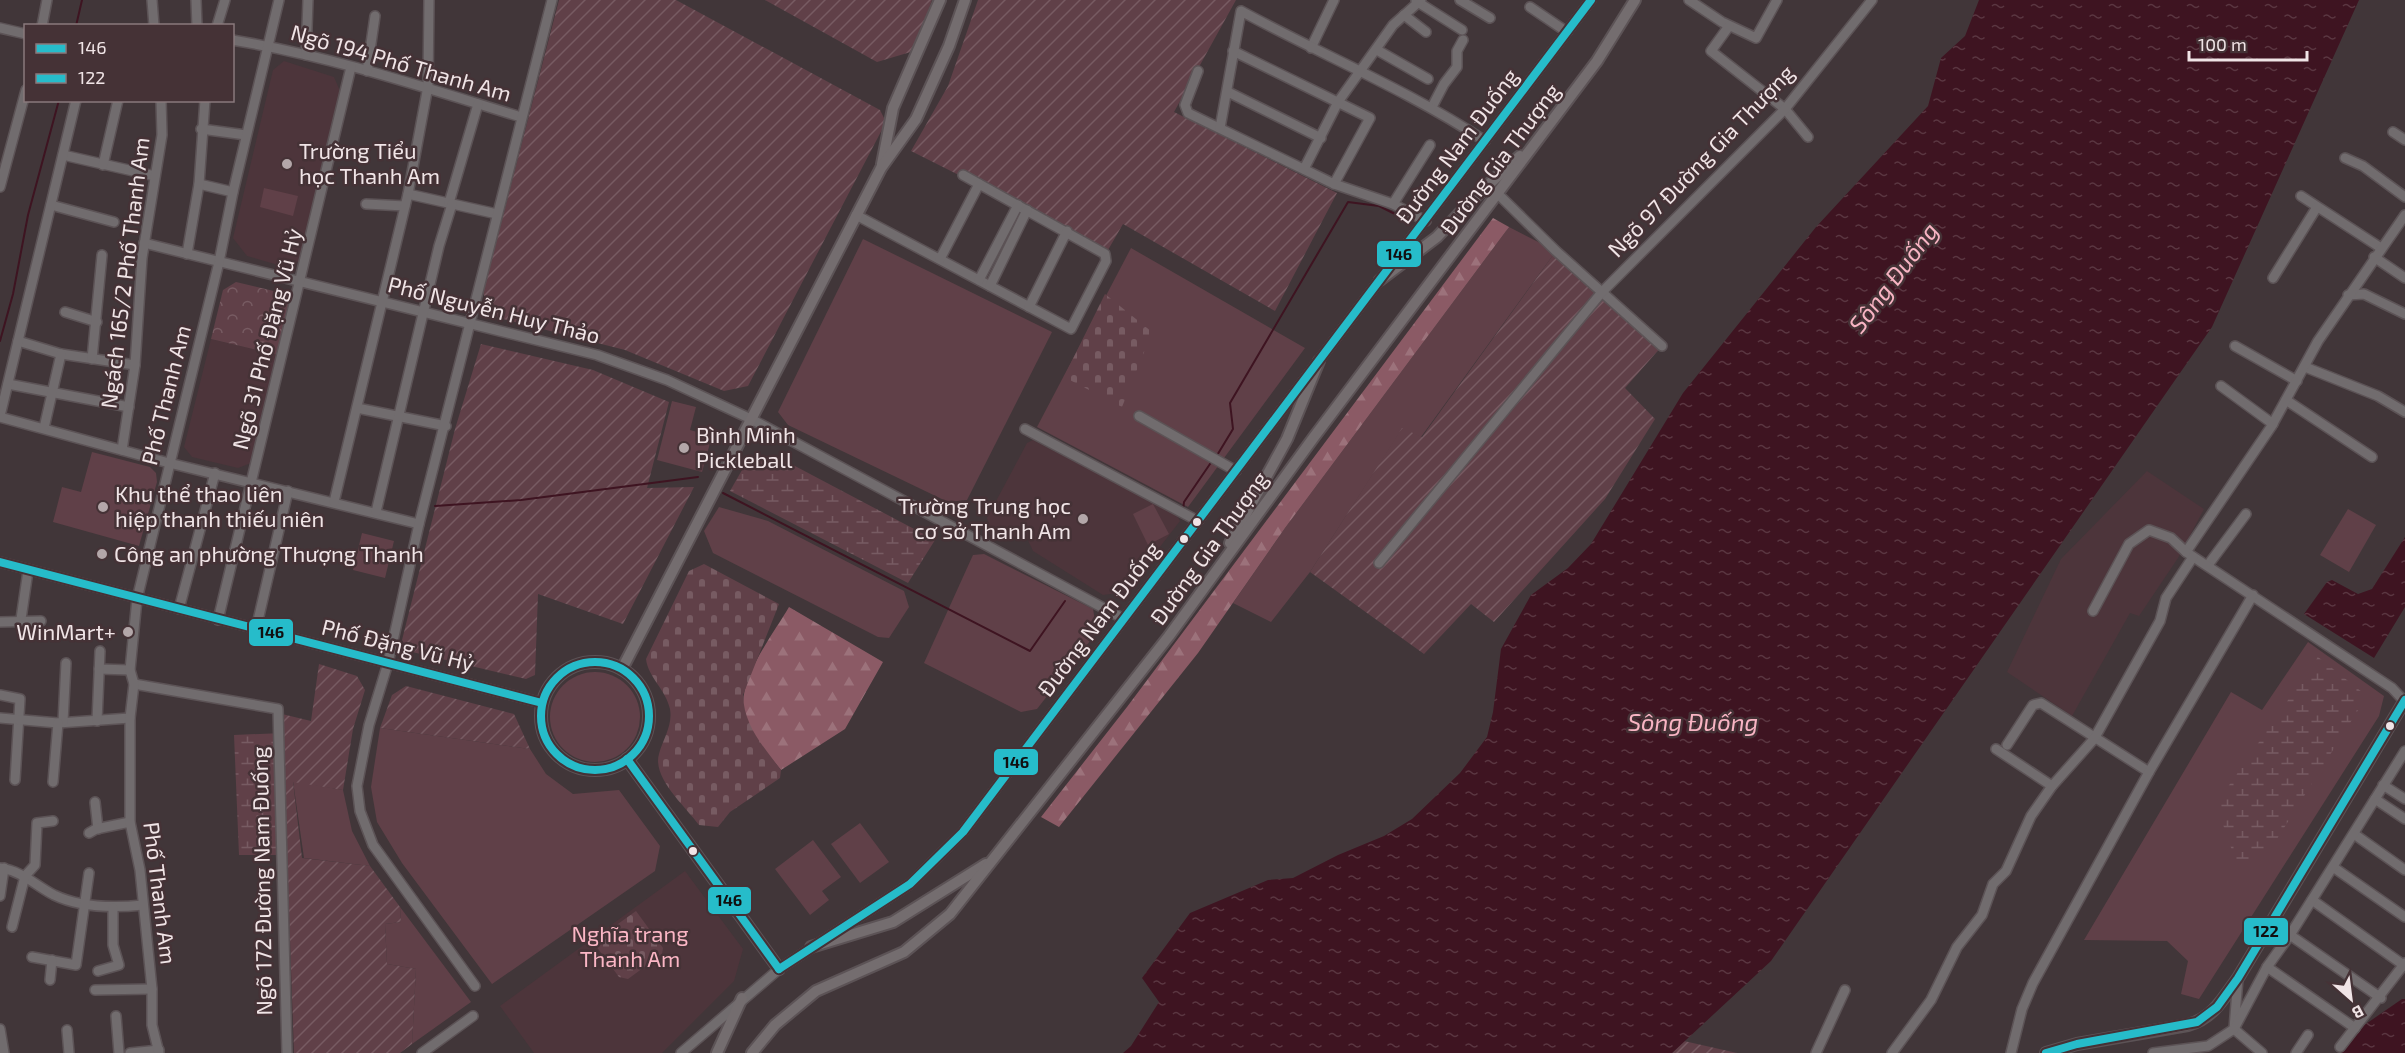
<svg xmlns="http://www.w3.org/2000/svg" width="2405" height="1053" viewBox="0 0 2405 1053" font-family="'Exo 2',sans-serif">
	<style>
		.built { fill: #4d353b }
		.grass { fill: #604048 }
		.forest { fill: url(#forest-firs) }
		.wetland { fill: url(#wetland-marsh) }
		.cemetery { fill: url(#cemetery-stones) }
		.park { fill: url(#park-crowns) }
		.garden { fill: url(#garden-furrows) }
		.water { fill: url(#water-ripples) }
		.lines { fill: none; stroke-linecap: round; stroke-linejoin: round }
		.stream { stroke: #3e1421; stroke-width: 2 }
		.minor-casing { stroke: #5c5356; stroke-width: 12 }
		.major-casing { stroke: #5c5356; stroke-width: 14 }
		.minor { stroke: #716c6e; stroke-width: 9 }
		.major { stroke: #746d6f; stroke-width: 10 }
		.bus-1-casing { stroke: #453236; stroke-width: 12 }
		.bus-2-casing { stroke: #453236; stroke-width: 12 }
		.bus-1 { stroke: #26bcca; stroke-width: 8 }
		.bus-2 { stroke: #26bcca; stroke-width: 8 }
		.poi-dot { fill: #b3a7a9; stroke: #453236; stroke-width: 2 }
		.bus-dot { fill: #f0e4e6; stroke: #453236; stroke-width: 2 }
		.labels { text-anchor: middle; stroke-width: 5; stroke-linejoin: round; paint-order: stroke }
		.street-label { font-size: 22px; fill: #f0e4e6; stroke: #453236 }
		.poi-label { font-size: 22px; fill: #f0e4e6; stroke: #453236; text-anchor: start }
		.park-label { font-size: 22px; fill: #fbb6c5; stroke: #453236 }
		.water-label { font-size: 24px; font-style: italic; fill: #f8b4c3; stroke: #453236 }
		.line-badge { stroke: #453236; stroke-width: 2 }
		.pale-badge-label { font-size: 16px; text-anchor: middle; font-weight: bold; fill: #111 }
	</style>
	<defs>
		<pattern id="forest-firs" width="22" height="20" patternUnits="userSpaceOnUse" patternTransform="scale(1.5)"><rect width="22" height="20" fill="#8b5a65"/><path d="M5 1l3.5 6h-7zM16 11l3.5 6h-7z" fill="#9c727b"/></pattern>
		<pattern id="wetland-marsh" width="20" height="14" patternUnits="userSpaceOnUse" patternTransform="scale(1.5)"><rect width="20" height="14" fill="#604048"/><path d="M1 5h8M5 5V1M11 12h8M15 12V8" fill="none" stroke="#775b62"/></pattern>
		<pattern id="cemetery-stones" width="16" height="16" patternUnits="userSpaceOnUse" patternTransform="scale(1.5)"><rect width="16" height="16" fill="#604048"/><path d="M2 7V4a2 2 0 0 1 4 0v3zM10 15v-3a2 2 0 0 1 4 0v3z" fill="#775b62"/></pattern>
		<pattern id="park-crowns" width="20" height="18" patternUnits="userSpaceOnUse" patternTransform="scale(1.5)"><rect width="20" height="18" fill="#604048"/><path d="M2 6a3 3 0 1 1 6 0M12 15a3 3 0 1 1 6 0" fill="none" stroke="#775b62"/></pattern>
		<pattern id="garden-furrows" width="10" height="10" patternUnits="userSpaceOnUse" patternTransform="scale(1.5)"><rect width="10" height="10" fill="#604048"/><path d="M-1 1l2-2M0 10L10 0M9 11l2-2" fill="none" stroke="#775b62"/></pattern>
		<pattern id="water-ripples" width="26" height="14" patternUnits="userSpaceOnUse" patternTransform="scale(1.5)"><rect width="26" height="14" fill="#3e1421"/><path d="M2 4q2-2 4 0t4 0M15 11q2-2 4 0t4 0" fill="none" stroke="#5a3641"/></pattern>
	</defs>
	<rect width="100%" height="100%" fill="#413639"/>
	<g class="built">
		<polygon points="284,61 334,77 340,91 300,261 285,267 247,256 233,238 273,70"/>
		<polygon points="211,339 278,355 251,463 238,468 192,457 184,447"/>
		<polygon points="1033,440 1176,514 1180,521 1125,592 1103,595 1033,551 1024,532 1006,541 996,539 991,532 987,518 1027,443"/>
		<polygon points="2147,471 2204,509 2178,558 2139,616 2130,613 2072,716 2007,672 2061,559"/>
		<polygon points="685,871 743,949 734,981 662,1053 534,1053 500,1006"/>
	</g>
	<g class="grass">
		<polygon points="264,188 298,196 293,216 260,207"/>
		<polygon points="1509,227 1556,251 1421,437 1402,429 1310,572 1271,622 1233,603 1285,528"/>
		<polygon points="863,239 1052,332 967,500 948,502 788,425 778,412"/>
		<polygon points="1131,248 1305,348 1188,507 1037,427"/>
		<polygon points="672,401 696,407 690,430 712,436 702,472 657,460"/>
		<polygon points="92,452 150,467 156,473 157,482 139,546 53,522 62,487 81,492"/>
		<polygon points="1153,504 1169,534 1148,545 1133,514"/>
		<polygon points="719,507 768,521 904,591 909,607 889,638 878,637 713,553 704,531"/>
		<polygon points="2348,509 2376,525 2349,572 2320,555"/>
		<polygon points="362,533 394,541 385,578 353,570"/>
		<polygon points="984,554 1093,609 1097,632 1037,709 1021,712 924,663 973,555"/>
		<polygon points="2308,642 2384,696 2379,716 2199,999 2181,994 2188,961 2167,941 2084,940 2231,692 2262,710"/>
		<circle cx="595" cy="717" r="45"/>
		<polygon points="380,728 530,749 546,774 573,794 619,790 660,846 655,871 492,984 402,863 377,822 371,787"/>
		<polygon points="293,781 343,790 352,831 370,866 304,858"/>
		<polygon points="860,823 889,862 860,883 831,844"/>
		<polygon points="813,840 841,877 822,891 829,900 810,915 775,869"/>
		<polygon points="400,907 471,1002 412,1044 416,969 387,964 385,924 401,922"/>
	</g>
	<g class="forest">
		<polygon points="1493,218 1509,227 1285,528 1198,653 1059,827 1041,817 1127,707"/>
		<path d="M789 607 883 662 845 729 781 770C767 753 749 734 744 712 737 680 774 633 789 607Z"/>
	</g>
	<g class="wetland">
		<polygon points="750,456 776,456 935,540 908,583 730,491"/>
		<polygon points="2318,657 2367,696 2272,847 2239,871 2216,804"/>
		<polygon points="283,733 287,855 239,855 234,735"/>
	</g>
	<g class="cemetery">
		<polygon points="1105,294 1152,332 1122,407 1064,377"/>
		<path d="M704 564 779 604 743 695C744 726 763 746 781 770L780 778 730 812 718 827 699 825C686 807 652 778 659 754 663 739 673 725 670 709 666 690 648 677 646 659L689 571Z"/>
		<polygon points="636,911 663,948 662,954 628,979 619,977 596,946 597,939"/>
	</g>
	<polygon class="park" points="236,282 282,293 291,306 278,355 211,339 223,290"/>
	<g class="garden">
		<polygon points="559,0 676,0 880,110 886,122 748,386 724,391 625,350 495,317 483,293"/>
		<polygon points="765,0 932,0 914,51 877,62"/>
		<polygon points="978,0 1236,0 1174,112 1337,193 1275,311 1123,224 1108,250 911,151 948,86"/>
		<polygon points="1556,251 1662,346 1625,388 1655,419 1605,499 1494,622 1471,604 1424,654 1310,572 1402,428 1422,437"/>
		<polygon points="481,344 593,370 669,402 647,488 694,487 623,624 538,594 535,675 526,679 408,651 402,640 455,429"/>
		<polygon points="319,664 357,676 365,690 353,729 343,790 293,782 302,858 370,866 400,907 401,922 385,924 387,964 416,969 412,1044 400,1053 294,1053 282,714 311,721"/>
		<polygon points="406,686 514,714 530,749 380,728 392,695"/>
		<polygon points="1684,1041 1737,1053 1672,1053"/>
	</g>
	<g class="water">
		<polygon points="1979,0 2359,0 2212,327 1771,961 1672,1053 1123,1053 1131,1046 1159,1002 1142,978 1190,913 1268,880 1293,878 1338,855 1384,836 1412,819 1460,773 1487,737 1493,712 1501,649 1531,595 1568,568 1591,544 1683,393 1816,227 1928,106 1941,58 1965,36"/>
		<polygon points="2405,537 2405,607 2374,658 2304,614 2327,582 2332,580 2358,594 2372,589"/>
		<polygon points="2402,999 2405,999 2405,1053 2341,1053 2360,1028"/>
	</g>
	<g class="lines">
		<g class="stream">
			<polyline points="76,26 82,0"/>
			<polyline points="0,341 13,294 28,215 59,100"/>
			<polyline points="1216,457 1233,429 1230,403 1348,202 1379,206 1409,221"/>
			<polyline points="723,493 1030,651 1065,601"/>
			<polyline points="435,506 521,500 698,477"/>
			<polyline points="1183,510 1184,502 1212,461"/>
		</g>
		<defs>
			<g id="minor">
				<polyline points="152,0 154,26"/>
				<polyline points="196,0 197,26"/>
				<polyline points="1460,0 1490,18"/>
				<polyline points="1689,0 1722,22 1756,38 1777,0"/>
				<polyline points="1416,1 1462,30"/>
				<polyline points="1530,7 1567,32"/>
				<polyline points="1404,15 1426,32"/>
				<polyline points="42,26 47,0"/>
				<polyline points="217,26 225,0"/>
				<polyline points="1729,26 1711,51 1785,109 1808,137"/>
				<polyline points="0,28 26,34"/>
				<path d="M232 40C331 56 426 88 521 117"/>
				<polyline points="1311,48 1334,0"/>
				<polyline points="1377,50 1428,79"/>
				<polyline points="1233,51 1370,118 1334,184"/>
				<polyline points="306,55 308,0"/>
				<polyline points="367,71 375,16"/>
				<polyline points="1198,71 1185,105 1188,113 1334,184 1393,204 1426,221"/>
				<polyline points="1228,92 1321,138"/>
				<polyline points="1432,107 1444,84 1457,67 1457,51 1463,40"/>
				<path d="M1220 128 1241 11C1322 55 1408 90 1485 141"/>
				<polyline points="201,129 246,135"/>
				<polyline points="2393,132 2405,140"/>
				<polyline points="63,155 155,176"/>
				<polyline points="2345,158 2363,166 2405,197"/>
				<polyline points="103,165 118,100"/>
				<polyline points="1304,169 1338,102 1393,25 1421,0"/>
				<polyline points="199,184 233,192"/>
				<polyline points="0,187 26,90"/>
				<polyline points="408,194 497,214"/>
				<polyline points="1498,194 1556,251 1662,346"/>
				<polyline points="2301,196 2381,248"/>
				<polyline points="449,203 478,104"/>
				<polyline points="366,204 405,206"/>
				<polyline points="1393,204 1430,145"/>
				<polyline points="51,205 114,222"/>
				<polyline points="856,215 1071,329 1106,261 1105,254 963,175"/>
				<polyline points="144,243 597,355 667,380 751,419 1124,619"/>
				<polyline points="187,254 199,184 205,100"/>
				<polyline points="2374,257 2405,278"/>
				<polyline points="940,259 979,184"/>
				<polyline points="2273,278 2317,207"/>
				<polyline points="979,280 1018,205"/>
				<polyline points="990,286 1027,210"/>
				<polyline points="2348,295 2364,294 2405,314"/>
				<polyline points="1029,307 1067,231"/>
				<polyline points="65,312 97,322"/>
				<polyline points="18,341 61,354 135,365"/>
				<polyline points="2235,346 2297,381"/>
				<polyline points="92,359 102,255"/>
				<polyline points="2305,367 2378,396 2405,412"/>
				<polyline points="8,384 129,407"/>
				<polyline points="2221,386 2273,424"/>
				<polyline points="2286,400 2372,457"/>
				<polyline points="357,408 446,426"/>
				<polyline points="0,416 76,100"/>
				<polyline points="1139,416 1236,471"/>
				<polyline points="0,417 169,463 419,524"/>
				<polyline points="44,428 61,354"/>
				<polyline points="1025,429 1198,521"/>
				<polyline points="122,450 135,365 142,258 162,135 161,100"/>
				<polyline points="334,502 408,194 428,86 429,0"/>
				<polyline points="376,512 439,246 452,204"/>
				<polyline points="2186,552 2271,427 2318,341 2405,215"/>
				<polyline points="0,562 542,703"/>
				<polyline points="1379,563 1602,292 1785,109 1872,0"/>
				<polyline points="2208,565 2246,514"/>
				<polyline points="179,609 215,473"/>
				<polyline points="2093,611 2129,544 2149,530 2171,538 2186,552 2392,688 2405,702"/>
				<polyline points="21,619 28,571"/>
				<polyline points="218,620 351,67"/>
				<polyline points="0,622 41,621"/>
				<polyline points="256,629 288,491"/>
				<polyline points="99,669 130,670"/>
				<polyline points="134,684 278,709 287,1053"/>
				<polyline points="0,695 20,699 15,780"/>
				<polyline points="0,718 58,723 130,718"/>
				<polyline points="97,721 100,651"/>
				<polyline points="63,722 66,663"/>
				<polyline points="2007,745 2033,705 2041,703 2149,772"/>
				<polyline points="1996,749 2052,786"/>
				<polyline points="53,782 58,723"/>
				<polyline points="2383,785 2405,799"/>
				<polyline points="2375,799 2405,819"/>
				<polyline points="95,802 98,829"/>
				<polyline points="89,833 96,829 130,822"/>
				<polyline points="2354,834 2405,870"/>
				<polyline points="2333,867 2405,917"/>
				<path d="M0 868C22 871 35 885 54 895 81 908 114 908 143 905"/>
				<polyline points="0,896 4,868"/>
				<polyline points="2312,900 2405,966"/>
				<polyline points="12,927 25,876 35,865 37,823 53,821"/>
				<polyline points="2290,935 2381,998"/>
				<polyline points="32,957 76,965 89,873"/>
				<polyline points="2267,967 2355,1028"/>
				<polyline points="98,971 119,965 113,945 113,908"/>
				<polyline points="2238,978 2234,1029 2262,1053"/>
				<polyline points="50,980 52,960"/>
				<polyline points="475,986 373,845 360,811 357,786 369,725 388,663 419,524 552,0"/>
				<polyline points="95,990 152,989"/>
				<polyline points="116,1016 119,1053"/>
				<polyline points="0,1029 4,1053"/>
				<polyline points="67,1030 69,1053"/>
				<polyline points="2340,1047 2405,963"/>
				<polyline points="130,1053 159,1050"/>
				<polyline points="159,1053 152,1025 152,989 140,870 130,822 130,718 134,684 130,670 137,599 219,262 233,192 279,0"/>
				<polyline points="422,1053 473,1016"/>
				<polyline points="681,1053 779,969 910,884 963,832 1591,0"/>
				<polyline points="1816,1053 1845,990"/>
				<polyline points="1892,1053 1931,1000 1957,947 1982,915 1993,884 2006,871 2031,816 2052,786 2094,739 2160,621 2166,598 2193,557"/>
				<polyline points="2011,1053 2022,1009 2033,983 2149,772 2253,595"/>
				<polyline points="2153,1053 2208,1046 2234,1029 2267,967 2290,935 2405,751"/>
				<polyline points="2296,1053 2308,1035"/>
			</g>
			<g id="major">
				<polyline points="882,164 893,108 940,0"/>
				<polyline points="1380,280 1437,237 1476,196 1520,156"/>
				<polyline points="1230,543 1287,439 1319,361"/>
				<circle cx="595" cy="716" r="54"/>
				<polyline points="622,669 881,168 916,119 949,46 965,0"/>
				<polyline points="627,759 779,969"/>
				<polyline points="811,947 893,922 986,864"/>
				<polyline points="717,1053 742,998"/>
				<polyline points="752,1053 775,1025 816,991 904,952 950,914 1169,636 1314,437 1597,61 1635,0"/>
				<path d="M2046 1053 2077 1044 2188 1025C2213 1018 2223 999 2238 978L2405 700"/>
			</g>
		</defs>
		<use href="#minor" class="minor-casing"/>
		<use href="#major" class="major-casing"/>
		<use href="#minor" class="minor"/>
		<use href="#major" class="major"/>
		<defs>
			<g id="bus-1">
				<polyline points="0,562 542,703"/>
				<circle cx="595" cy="716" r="54"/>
				<polyline points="627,759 779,969"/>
				<polyline points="779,969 910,884 963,832 1591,0"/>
			</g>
			<polyline id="bus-2" points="2046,1053 2077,1044 2197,1022 2217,1007 2238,978 2405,700"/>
		</defs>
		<use href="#bus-1" class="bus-1-casing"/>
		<use href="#bus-2" class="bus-2-casing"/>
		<use href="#bus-1" class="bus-1"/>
		<use href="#bus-2" class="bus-2"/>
	</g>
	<g class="poi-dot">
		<circle cx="287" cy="164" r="6"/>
		<circle cx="684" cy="448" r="6"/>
		<circle cx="103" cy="507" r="6"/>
		<circle cx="1083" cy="519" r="6"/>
		<circle cx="102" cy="554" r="6"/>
		<circle cx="128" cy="632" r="6"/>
	</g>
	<g class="bus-dot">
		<circle cx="1197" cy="522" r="5"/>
		<circle cx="1184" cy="539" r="5"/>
		<circle cx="2390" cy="726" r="5"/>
		<circle cx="693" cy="851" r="5"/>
	</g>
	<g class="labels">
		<g class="street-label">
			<text transform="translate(401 63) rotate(16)" y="8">Ngõ 194 Phố Thanh Am</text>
			<text transform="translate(1457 146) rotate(-53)" y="8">Đường Nam Đuống</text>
			<text transform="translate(1500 159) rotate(-53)" y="8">Đường Gia Thượng</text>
			<text transform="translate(1701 161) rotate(-46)" y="8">Ngõ 97 Đường Gia Thượng</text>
			<text transform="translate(125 273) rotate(-83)" y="8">Ngách 165/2 Phố Thanh Am</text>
			<text transform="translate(494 310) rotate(14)" y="8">Phố Nguyễn Huy Thảo</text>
			<text transform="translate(267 339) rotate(-76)" y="8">Ngõ 31 Phố Đặng Vũ Hỷ</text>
			<text transform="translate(166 395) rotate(-76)" y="8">Phố Thanh Am</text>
			<text transform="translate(1209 548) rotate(-54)" y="8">Đường Gia Thượng</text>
			<text transform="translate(1099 619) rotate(-53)" y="8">Đường Nam Đuống</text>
			<text transform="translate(398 645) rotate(14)" y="8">Phố Đặng Vũ Hỷ</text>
			<text transform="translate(262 881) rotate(-91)" y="8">Ngõ 172 Đường Nam Đuống</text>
			<text transform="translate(160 893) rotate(83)" y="8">Phố Thanh Am</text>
		</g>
		<g class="poi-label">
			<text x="299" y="159">Trường Tiểu<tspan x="299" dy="25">học Thanh Am</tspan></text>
			<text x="696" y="443">Bình Minh<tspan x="696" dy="25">Pickleball</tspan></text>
			<text x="115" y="502">Khu thể thao liên<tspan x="115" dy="25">hiệp thanh thiếu niên</tspan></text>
			<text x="1071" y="514" text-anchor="end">Trường Trung học<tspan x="1071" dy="25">cơ sở Thanh Am</tspan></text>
			<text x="114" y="562">Công an phường Thượng Thanh</text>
			<text x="116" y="640" text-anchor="end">WinMart+</text>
		</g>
		<g class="park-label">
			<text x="630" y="942">Nghĩa trang<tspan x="630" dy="25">Thanh Am</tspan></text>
		</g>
		<g class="water-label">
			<text transform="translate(1894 278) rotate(-53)" y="8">Sông Đuống</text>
			<text x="1693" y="731">Sông Đuống</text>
		</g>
	</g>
	<g class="line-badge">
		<rect x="1376" y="240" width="46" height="28" rx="6" fill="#26bcca"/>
		<rect x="248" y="618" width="46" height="29" rx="6" fill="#26bcca"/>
		<rect x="993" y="748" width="46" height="28" rx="6" fill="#26bcca"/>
		<rect x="707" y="886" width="45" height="29" rx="6" fill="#26bcca"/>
		<rect x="2243" y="917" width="46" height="29" rx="6" fill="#26bcca"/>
	</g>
	<g class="pale-badge-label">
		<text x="1399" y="260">146</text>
		<text x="271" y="638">146</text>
		<text x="1016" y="768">146</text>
		<text x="729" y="906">146</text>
		<text x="2266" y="937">122</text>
	</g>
	<rect x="24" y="24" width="210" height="78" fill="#453236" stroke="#89797c" stroke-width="1.5"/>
	<rect x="36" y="44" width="30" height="9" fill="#26bcca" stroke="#89797c" stroke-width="1.5"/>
	<text x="78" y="54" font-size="18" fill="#f0e4e6">146</text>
	<rect x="36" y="74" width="30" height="9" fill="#26bcca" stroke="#89797c" stroke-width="1.5"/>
	<text x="78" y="84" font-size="18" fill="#f0e4e6">122</text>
	<g transform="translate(2351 999) rotate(152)" stroke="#453236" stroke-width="4.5" paint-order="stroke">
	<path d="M0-4.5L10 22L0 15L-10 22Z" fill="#f0e4e6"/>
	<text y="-9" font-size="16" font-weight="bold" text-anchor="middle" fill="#f0e4e6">B</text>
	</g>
	<path d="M2189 51v9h118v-9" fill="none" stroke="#f0e4e6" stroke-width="3"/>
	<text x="2198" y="51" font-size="18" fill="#f0e4e6" stroke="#453236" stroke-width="4.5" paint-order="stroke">100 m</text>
</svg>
